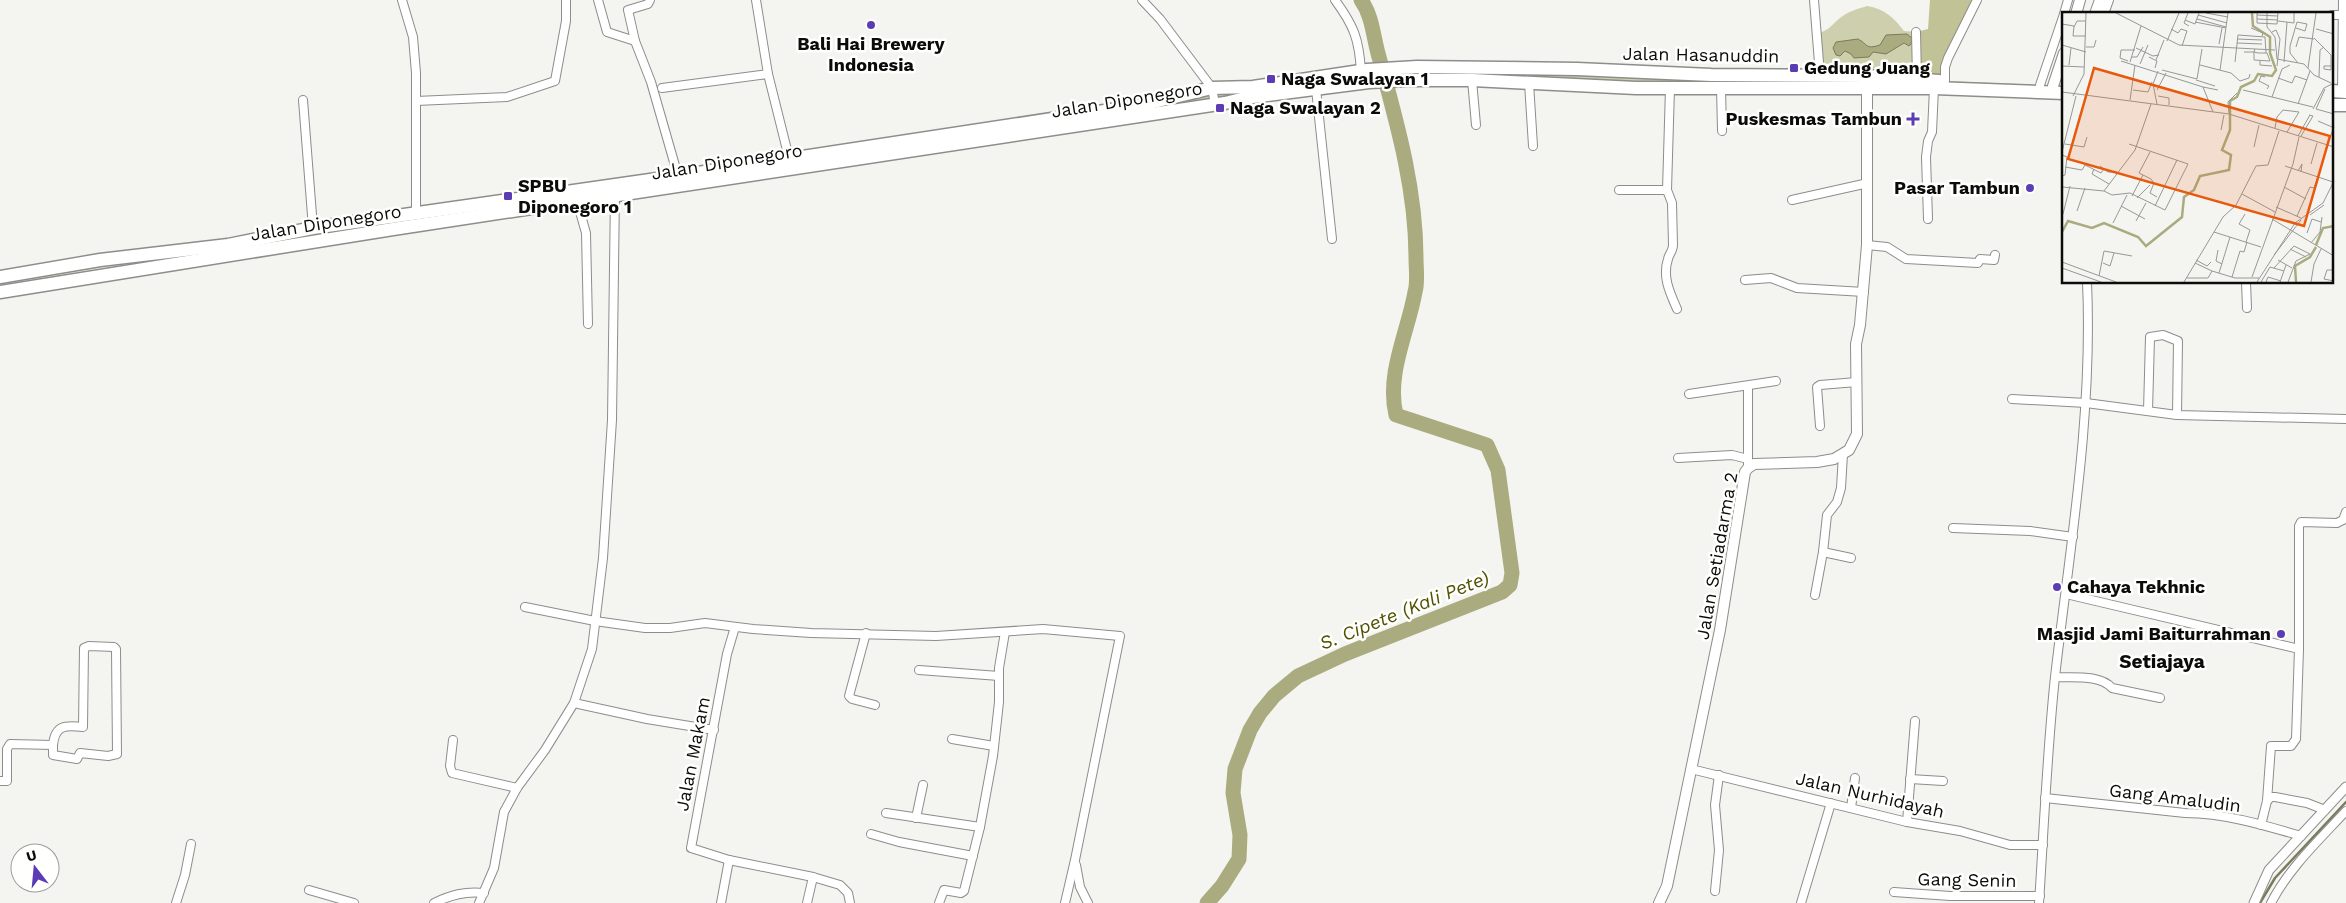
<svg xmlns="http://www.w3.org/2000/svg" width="2346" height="903" viewBox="0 0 2346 903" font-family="'Work Sans',sans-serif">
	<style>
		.green { fill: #cecfad }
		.forest { fill: #c1c296 }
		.water { fill: #aaab7f; stroke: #7a7b5c }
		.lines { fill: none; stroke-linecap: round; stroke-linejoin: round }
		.stream { stroke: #7a7b5c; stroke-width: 2.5 }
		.river { stroke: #aaab7f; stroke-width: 15 }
		.minor-casing { stroke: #8d8d8a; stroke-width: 10 }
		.tertiary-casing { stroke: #8d8d8a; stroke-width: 11 }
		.secondary-casing { stroke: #8d8d8a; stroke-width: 12 }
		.trunk-casing { stroke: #8d8d8a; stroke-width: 15 }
		.minor { stroke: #fff; stroke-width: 8 }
		.tertiary { stroke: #fff; stroke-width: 9 }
		.secondary { stroke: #fff; stroke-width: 10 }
		.trunk { stroke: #fff; stroke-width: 12 }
		.poi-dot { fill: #5b3cb5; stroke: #fffffe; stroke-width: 2 }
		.labels { text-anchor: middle; stroke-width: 5; stroke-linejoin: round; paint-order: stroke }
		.poi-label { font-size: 18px; font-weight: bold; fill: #0b0c0a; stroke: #fffffe; text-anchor: start }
		.street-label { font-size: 18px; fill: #0b0c0a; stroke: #fffffe }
		.water-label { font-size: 19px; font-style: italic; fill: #515001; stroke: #fffffe }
		.neighbourhood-label { font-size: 19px; font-weight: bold; fill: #0b0c0a; stroke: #fffffe }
		.inset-river { fill: none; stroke: #aaab7f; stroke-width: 2.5 }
		.inset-road { fill: none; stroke: #979895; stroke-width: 1 }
		.view { fill: #e8590c; fill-opacity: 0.15; stroke: #e8590c; stroke-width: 2.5 }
		.inset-edge { fill: none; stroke: #0b0c0a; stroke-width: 2.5 }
	</style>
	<rect width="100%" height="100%" fill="#f4f5f1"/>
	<path class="green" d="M1867 6C1885 9 1893 17 1904 31L1916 32 1945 81 2063 86V93L1416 81 789 158 1361 71 1820 75 1816 34C1830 30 1829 27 1840 18 1847 12 1857 9 1867 6Z"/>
	<polygon class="forest" points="1930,0 1977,0 1948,58 1945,81 1917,78 1916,32 1928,29"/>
	<path class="water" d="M1907 34 1912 38 1911 44 1909 46 1904 43 1886 54 1873 52 1869 57 1854 58 1851 54 1845 51 1840 56 1836 55 1833 48 1836 42 1858 39C1868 44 1865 50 1880 45L1886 35Z"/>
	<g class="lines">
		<polyline class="stream" points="2260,903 2275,878 2346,802"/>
		<path class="river" d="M1207 903 1222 886 1239 859 1240 835 1233 793 1235 769 1250 730 1260 713 1274 696 1298 676 1345 654 1502 592 1510 585 1512 573 1498 470 1487 445 1396 415C1386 374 1408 332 1415 292 1418 282 1416 269 1416 258 1416 189 1397 123 1379 57 1373 37 1373 17 1361 0"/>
		<defs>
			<g id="minor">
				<polyline points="402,0 413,37 416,73 416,213"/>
				<polyline points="598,0 607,32 635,41 651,82 678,176"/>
				<polyline points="756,0 768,74"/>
				<polyline points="1142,0 1160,19 1212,88 1215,104"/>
				<path d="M1335 0C1354 26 1359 39 1361 71"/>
				<polyline points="1814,0 1820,75"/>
				<polyline points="2064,14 2068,0"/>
				<polyline points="2104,14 2109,0"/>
				<polyline points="2332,15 2342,15"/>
				<polyline points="1916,32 1917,78"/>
				<polyline points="635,41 628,10 648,4 650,0"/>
				<polyline points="1472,80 1476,125"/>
				<polyline points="1945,81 1945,67 1948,58 1977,0"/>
				<polyline points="1529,83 1533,146"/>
				<polyline points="2040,85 2064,14"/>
				<polyline points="662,88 768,74 789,158"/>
				<path d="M1670 88 1667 190 1672 203 1673 245C1673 251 1669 254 1668 259 1662 277 1670 293 1677 309"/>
				<polyline points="1721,88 1722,131"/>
				<polyline points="1316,89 1332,239"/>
				<polyline points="2342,92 2343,0"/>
				<polyline points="303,100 313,228"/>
				<polyline points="416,101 507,97 555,81 566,21 566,0"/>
				<polyline points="1619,190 1667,190"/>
				<polyline points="576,198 586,233 588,324"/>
				<polyline points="1792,200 1868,183"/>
				<polyline points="1928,219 1926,157 1928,141 1932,132 1934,88"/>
				<polyline points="1867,245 1887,247 1906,259 1978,263 1980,259 1994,260 1995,255"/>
				<polyline points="1745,280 1771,278 1797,288 1864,292"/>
				<polyline points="2246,282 2247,308"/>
				<polyline points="1689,394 1776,381"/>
				<polyline points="2012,399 2086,403 2177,415 2346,419"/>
				<polyline points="2148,411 2150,337 2163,335 2178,341 2177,415"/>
				<polyline points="1820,426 1817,387 1820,385 1857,382"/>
				<polyline points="1678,458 1732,455 1748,459"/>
				<polyline points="1748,468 1748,386"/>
				<polyline points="1953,528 2030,531 2073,537"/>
				<polyline points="1823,552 1851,558"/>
				<polyline points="2066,594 2299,649"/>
				<polyline points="1815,595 1823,552 1827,515 1837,502 1841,488 1843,454"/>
				<polyline points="525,607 595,621 645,628 670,628 705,623 753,629 811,633 936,636 1043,629 1120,636 1075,860 1065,903"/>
				<polyline points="735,627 727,654 691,848 729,860 813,877 840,885 848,893 850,903"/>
				<polyline points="866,633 849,696 852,699 875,705"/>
				<polyline points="919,670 999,676"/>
				<path d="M2056 677C2072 678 2100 674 2112 688L2160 698"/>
				<polyline points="574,703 647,719 714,730"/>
				<polyline points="952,739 994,746"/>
				<polyline points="453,740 450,766 452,773 517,788"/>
				<polyline points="1691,769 1907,822 1960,831 2010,845 2043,845"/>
				<polyline points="1910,779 1943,781"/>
				<path d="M0 781H7V749L10 744 53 745V755L77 759 80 753 108 756 117 754 116 649 114 647 89 646 84 648 83 727C65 725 55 725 53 745"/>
				<path d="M2045 798 2185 813C2224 813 2264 825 2301 836"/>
				<polyline points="2267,801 2271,797 2275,797 2307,803 2325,810"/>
				<polyline points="1851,808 1855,778"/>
				<polyline points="886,813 980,827"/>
				<polyline points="916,818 923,785"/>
				<polyline points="1907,822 1915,721"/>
				<polyline points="2261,825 2267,801 2271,746 2291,746 2296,739 2299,649 2299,526 2301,522 2337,523 2343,520 2346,512"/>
				<polyline points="871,834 899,842 973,856"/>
				<polyline points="1076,865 1080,887 1088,903"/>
				<polyline points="309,890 354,903"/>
				<polyline points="1715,891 1719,850 1715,805 1719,775"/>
				<polyline points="1894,892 1950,896 2040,896"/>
				<polyline points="176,903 185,875 191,844"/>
				<path d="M434 903C451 895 465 891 484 893"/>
				<polyline points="479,903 494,868 504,812 517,788 545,750 574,703 592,649 603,558 612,420 615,192"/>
				<polyline points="721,903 729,860"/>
				<polyline points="807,903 813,877"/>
				<polyline points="939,903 944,890 961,893 964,891 980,827 993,756 999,702 999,668 1005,632"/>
				<polyline points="1801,903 1831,803"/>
				<path d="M2039 903C2044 827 2047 752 2055 677 2070 546 2093 415 2087 282"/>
				<path d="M2271 903C2289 868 2319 840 2346 811"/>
			</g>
			<polyline id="tertiary" points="2254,903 2269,870 2346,787"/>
			<g id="secondary">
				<polyline points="2076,14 2080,0"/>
				<polyline points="2095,14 2100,0"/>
				<polyline points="2053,86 2064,53"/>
				<polyline points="1659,903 1667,886 1720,630 1745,472 1748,468 1754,464 1817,462 1834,459 1849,450 1857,434 1856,344 1860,325 1867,245 1867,87"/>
			</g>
			<g id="trunk">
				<polyline points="2332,91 2346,92"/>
				<polyline points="2332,105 2346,105"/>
				<polyline points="0,277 100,260 228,245 313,228 678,176 1137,106 1212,88 1253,87 1367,70 1417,67 1577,69 1711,75 1867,76 1939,81"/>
				<polyline points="0,292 393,229 1225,103 1245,98 1369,82 1408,80 1472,80 1636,88 1934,88 2064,93"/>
			</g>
		</defs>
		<use href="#minor" class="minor-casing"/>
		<use href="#tertiary" class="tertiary-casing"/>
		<use href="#secondary" class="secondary-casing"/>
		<use href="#trunk" class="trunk-casing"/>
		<use href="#minor" class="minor"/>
		<use href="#tertiary" class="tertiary"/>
		<use href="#secondary" class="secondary"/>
		<use href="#trunk" class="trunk"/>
	</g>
	<g class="poi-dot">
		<circle cx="871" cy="25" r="5"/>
		<rect x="1789" y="63" width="10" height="10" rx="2.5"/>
		<rect x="1266" y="74" width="10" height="10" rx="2.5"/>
		<rect x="1215" y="103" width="10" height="10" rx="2.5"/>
		<path d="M1910.5 111.5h5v5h5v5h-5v5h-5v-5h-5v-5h5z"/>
		<circle cx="2030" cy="188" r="5"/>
		<rect x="503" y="191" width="10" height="10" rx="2.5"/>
		<circle cx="2057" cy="587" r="5"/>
		<circle cx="2281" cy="634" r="5"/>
	</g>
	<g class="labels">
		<g class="poi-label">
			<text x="871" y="50" text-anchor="middle">Bali Hai Brewery<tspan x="871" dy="21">Indonesia</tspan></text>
			<text x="1804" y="74">Gedung Juang</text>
			<text x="1281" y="85">Naga Swalayan 1</text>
			<text x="1230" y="114">Naga Swalayan 2</text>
			<text x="1902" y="125" text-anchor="end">Puskesmas Tambun</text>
			<text x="518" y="192">SPBU<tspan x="518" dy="21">Diponegoro 1</tspan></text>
			<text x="2020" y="194" text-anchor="end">Pasar Tambun</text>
			<text x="2067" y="593">Cahaya Tekhnic</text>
			<text x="2271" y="640" text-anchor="end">Masjid Jami Baiturrahman</text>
		</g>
		<g class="street-label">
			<text transform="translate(1701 55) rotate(1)" y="6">Jalan Hasanuddin</text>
			<text transform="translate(1127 100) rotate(-9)" y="6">Jalan Diponegoro</text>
			<text transform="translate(727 162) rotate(-9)" y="6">Jalan Diponegoro</text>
			<text transform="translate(326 223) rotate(-9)" y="6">Jalan Diponegoro</text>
			<text transform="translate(1717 556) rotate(-80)" y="6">Jalan Setiadarma 2</text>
			<text transform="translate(693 754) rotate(-79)" y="6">Jalan Makam</text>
			<text transform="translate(1870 795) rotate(13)" y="6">Jalan Nurhidayah</text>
			<text transform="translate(2175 798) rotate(7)" y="6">Gang Amaludin</text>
			<text transform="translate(1967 880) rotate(1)" y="6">Gang Senin</text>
		</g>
		<g class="water-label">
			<text transform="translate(1404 610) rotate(-22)" y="7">S. Cipete (Kali Pete)</text>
		</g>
		<g class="neighbourhood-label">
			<text x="2162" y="668">Setiajaya</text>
		</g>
	</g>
	<g transform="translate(2062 12)">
		<rect width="271" height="271" fill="#f4f5f1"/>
		<path class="inset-river" d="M0 220 6 209 30 216 42 211 76 225 84 234 120 205 122 185 132 178 138 164 167 158 169 143 160 138 168 118V89L175 85 179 75 192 69 196 62 210 64 214 58 208 41V25L191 14 190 1M254 233 261 216 272 214M234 270 233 254 248 245 254 235"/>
		<path class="inset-road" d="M54 1 117 33 213 38M126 1 122 11 127 14M144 1 166 5M195 1V11L215 12 216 1M205 1V15L213 25 215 47 242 52 252 63 269 71M136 3 165 11M195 3 216 4M135 7 164 15M195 7 216 8M123 8 133 12 137 1M216 9 232 11V1M133 10 164 16M0 12 12 14 11 24H24M12 15 15 9H24M189 16 201 21 200 24M234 16 243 19 245 12 235 10 228 34V41L236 51M109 17 116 21 119 17 125 19 120 34M254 17 272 22M210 20 214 18 218 27 215 54M252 26 269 43V58L262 57V54H269M175 27 200 28M105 29 117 1M175 31 200 32M157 32 160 16M0 33 24 40M24 35H32L34 28M234 35 237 25 252 27M74 36 91 44 97 43M182 40H192L196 41H205L208 49 192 48V40L193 37M70 45H75L81 35M87 45 95 49 93 56M94 48 102 28M59 49 141 75 151 100M66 49 58 46 59 38H73M198 49V53L210 54M68 50 79 14M173 50 176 23 203 25 204 41M222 50 225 10M78 52 86 33M7 53 9 36M138 53 169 61 178 69 187 66 188 62M228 53 220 57 210 85 251 95M0 54 22 55M246 56 254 1M100 58 135 67M158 58 166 1M203 65 199 64 197 69 207 74 205 77M257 65 258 38 262 35M216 66 230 71 233 64 245 68M135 67 140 37M134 68 153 74M141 75 156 78M263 77 254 97 272 102M71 78 86 80 90 70M95 78 104 61M181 78 210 85M0 80 167 102 272 135M11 84 22 62 24 1M96 84 107 86V93M68 88 73 53M95 92 91 72 96 59M236 92 248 59M251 97 262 76 272 71M167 101 166 90 175 81M256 109 270 115M213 116 215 105 221 98 237 100 225 120M159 118 162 103M236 124 248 103M239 124 251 104 247 103M3 132 22 135 25 125M265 133 272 115M192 135 197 113M0 140 14 84M88 140 77 161 89 167M0 143 5 145 3 163 0 164M249 152 255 131M38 154 46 160H55M223 154 271 170M3 155 20 158 23 153 39 161 42 157M32 157 30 162 47 172M236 159 240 152 239 160M89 167 92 171 88 181 95 185M0 175 42 179 73 138 89 92M222 175 244 187M42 179 50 183 68 181 103 198 126 152 67 132M180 182 213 200M70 184 81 163M75 186 88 173M59 194 83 207M93 194 115 148M214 195 239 206M15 199 23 176M1 202 8 174M183 202 177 212 188 218 184 230M248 203 262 193M235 204 248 175 252 176 256 166M210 207 272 244M74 209 84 191M51 211 65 183M152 220 199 235M245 221 250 207 259 210M249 231 258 220 260 205M228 237 244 245M156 238 154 249 160 252M212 243 239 208M134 248 145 254 149 250M216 248 230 256M0 250 54 270M41 251 48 254 52 241M133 251 150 259M0 256 39 270M212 256 232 234 248 242 234 249 226 270M272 258H265L262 267 272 269M157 261 168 225M37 264 42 239 70 244M170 265 178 239 182 240 185 230M190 265 231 152 237 125M125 266H146L150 259 173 266H197M122 270 161 205 174 193 194 154 206 153 217 119M195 270 233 211 261 191 272 169M199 270 208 255 222 259M204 270 206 265 219 269M218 270 224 253M249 270 252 252 259 237"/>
		<path class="view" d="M32 56 268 124 242 214 6 147Z"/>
		<rect width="271" height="271" class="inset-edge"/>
	</g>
	<g transform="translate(35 868) rotate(344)"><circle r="24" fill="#fffffe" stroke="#9d9e9c"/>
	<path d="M0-4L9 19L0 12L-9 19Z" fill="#5b3cb5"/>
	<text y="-8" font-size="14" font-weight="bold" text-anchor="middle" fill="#0b0c0a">U</text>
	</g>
</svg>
